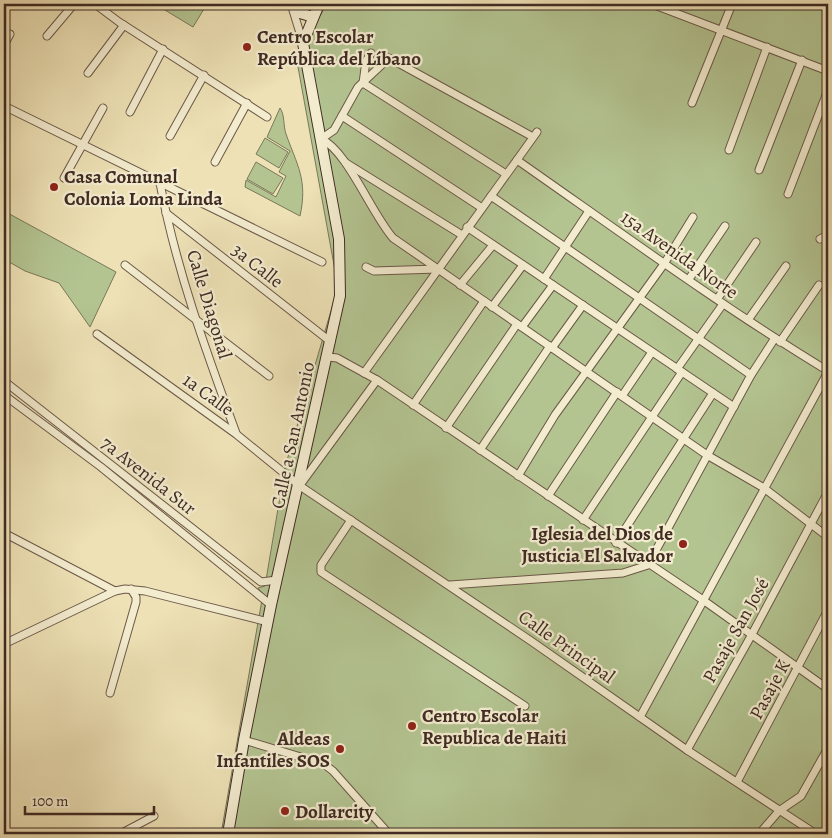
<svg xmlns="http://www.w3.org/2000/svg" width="832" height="838" viewBox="0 0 832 838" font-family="Alegreya,serif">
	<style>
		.green { fill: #b3c491; stroke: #7a785a }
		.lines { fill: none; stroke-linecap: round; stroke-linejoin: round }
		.street-casing { stroke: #6b5848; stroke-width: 9 }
		.secondary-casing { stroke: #402b24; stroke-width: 12 }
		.street { stroke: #f3eccf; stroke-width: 7 }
		.secondary { stroke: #f3eccf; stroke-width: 10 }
		.poi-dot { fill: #8f2418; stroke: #f3eccf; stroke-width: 2 }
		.labels { text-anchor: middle; stroke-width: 4.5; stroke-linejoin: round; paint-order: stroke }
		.poi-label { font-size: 19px; font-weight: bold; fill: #402b24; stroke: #f3eccf; text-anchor: start }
		.street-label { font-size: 19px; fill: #402b24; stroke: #f3eccf }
	</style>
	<rect width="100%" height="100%" fill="#ede1b5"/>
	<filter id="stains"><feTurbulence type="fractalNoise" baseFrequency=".004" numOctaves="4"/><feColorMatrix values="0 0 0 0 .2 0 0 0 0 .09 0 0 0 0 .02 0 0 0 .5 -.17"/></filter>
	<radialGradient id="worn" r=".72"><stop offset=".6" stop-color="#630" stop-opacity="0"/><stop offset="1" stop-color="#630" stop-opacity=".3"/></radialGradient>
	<g class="green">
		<polygon points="155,4 207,4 193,27"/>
		<polygon points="327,4 828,4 828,834 221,834 263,594 258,588 265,586 285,467 338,287 296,56"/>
		<path d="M280 108C285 115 283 125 286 134 297 165 308 180 300 216L245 187 246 180 276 197 286 176 279 172 290 151 267 137Z"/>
		<polygon points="265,138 288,152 279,168 256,154"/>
		<polygon points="256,162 283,178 273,194 247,179"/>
		<polygon points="4,211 116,272 90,327 59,283 25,271 4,259"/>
	</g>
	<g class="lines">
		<defs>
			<g id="street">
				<polyline points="95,4 119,22 267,117"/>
				<polyline points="652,4 828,71"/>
				<polyline points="4,7 6,4"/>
				<polyline points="292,7 303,43"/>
				<polyline points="47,36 74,4"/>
				<polyline points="4,45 10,34"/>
				<polyline points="88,73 124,25"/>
				<polyline points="363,83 506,174"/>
				<polyline points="363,83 366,61 371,53"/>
				<polyline points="692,103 732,4"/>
				<polyline points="4,106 322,262"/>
				<polyline points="130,112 163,49"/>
				<polyline points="342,116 482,208"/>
				<polyline points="170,136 204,75"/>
				<path d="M321 139C347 150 371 213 393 238L707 455 764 488 828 537"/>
				<polyline points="321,139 334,130 358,87 389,58 533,137"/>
				<polyline points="729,150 767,47"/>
				<path d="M517 160C620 232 721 306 828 371"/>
				<polyline points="215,162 247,103"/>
				<polyline points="346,163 462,235"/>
				<polyline points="759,170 802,60"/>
				<polyline points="64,178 103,108"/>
				<path d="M160 183C176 269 206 351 236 433"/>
				<polyline points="788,194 828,90"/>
				<polyline points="491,196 751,375"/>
				<polyline points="166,213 331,342"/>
				<polyline points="467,227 734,407"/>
				<polyline points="820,239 828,235"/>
				<polyline points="125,265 269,376"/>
				<polyline points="366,267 374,271 438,269"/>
				<polyline points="544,279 589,211"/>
				<polyline points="689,279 725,226"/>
				<polyline points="460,285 493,245"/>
				<polyline points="718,298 756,242"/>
				<polyline points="492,307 523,265"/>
				<polyline points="748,320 786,266"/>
				<polyline points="522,327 553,285"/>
				<polyline points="97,334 236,434 300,486 531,641 687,750 816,834"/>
				<polyline points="780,342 819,285"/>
				<polyline points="552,348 583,305"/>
				<polyline points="328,357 337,358 377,380 703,600 828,689"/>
				<polyline points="677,369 723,304"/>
				<polyline points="364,373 537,132"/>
				<polyline points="4,381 261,582 277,580"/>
				<polyline points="4,395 101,467 271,605"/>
				<polyline points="622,396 652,352"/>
				<polyline points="413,405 484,301"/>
				<polyline points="446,428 517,324"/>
				<polyline points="480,450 550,346"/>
				<polyline points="518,476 555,415 664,264 693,217"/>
				<polyline points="300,485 377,380"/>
				<polyline points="548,496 617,392"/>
				<polyline points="351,520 321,565 321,572 525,706"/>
				<polyline points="583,520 682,372"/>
				<polyline points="4,533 115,591"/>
				<polyline points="616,543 713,393"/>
				<polyline points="450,585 623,573 648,565 751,375 775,338"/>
				<polyline points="4,644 115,591 125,589 145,591 268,622"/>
				<polyline points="110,693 136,602 136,597 131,589"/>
				<polyline points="640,717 828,372"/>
				<polyline points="244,740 324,764 333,771 389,834"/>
				<polyline points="687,750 751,636 828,492"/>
				<polyline points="737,782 828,610"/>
				<polyline points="120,834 154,816"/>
				<polyline points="759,834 779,811 801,796 828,748"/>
			</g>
			<g id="secondary">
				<polyline points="292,4 300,13 313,17"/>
				<polyline points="228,834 244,740 271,605 340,296 339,239 303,43 319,4"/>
			</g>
		</defs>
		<use href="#street" class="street-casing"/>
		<use href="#secondary" class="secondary-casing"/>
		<use href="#street" class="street"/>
		<use href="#secondary" class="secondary"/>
	</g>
	<g class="poi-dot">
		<circle cx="247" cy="47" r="5"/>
		<circle cx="54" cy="187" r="5"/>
		<circle cx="683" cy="544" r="5"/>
		<circle cx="412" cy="726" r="5"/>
		<circle cx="340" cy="749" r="5"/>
		<circle cx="285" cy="811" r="5"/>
	</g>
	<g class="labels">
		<g class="poi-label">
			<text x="257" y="43">Centro Escolar<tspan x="257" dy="22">República del Líbano</tspan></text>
			<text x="64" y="183">Casa Comunal<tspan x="64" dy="22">Colonia Loma Linda</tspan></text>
			<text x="673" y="540" text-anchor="end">Iglesia del Dios de<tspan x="673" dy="22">Justicia El Salvador</tspan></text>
			<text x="422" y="722">Centro Escolar<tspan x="422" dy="22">Republica de Haiti</tspan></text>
			<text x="330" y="745" text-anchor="end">Aldeas<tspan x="330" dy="22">Infantiles SOS</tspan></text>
			<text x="295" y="818">Dollarcity</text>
		</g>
		<g class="street-label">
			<text transform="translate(680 254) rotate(35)" y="7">15a Avenida Norte</text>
			<text transform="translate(258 265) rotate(38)" y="7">3a Calle</text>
			<text transform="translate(210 304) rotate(73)" y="7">Calle Diagonal</text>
			<text transform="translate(209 394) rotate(36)" y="7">1a Calle</text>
			<text transform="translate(292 435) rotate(-78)" y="7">Calle a San Antonio</text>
			<text transform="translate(149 475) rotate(38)" y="7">7a Avenida Sur</text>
			<text transform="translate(735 630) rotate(-61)" y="7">Pasaje San José</text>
			<text transform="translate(567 646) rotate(35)" y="7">Calle Principal</text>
			<text transform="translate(769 689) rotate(-62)" y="7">Pasaje K</text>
		</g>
	</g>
	<rect width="832" height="838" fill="none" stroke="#ede1b5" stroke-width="20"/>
	<rect x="5" y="5" width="822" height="828" fill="none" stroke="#402b24" stroke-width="2.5"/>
	<rect x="10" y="10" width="812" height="818" fill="none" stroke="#402b24"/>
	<path d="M25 806v8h129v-8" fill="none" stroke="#402b24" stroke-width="2.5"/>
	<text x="32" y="806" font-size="15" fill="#402b24" stroke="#f3eccf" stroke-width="4" paint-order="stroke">100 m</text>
	<rect width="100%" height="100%" filter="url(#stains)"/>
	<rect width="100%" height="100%" fill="url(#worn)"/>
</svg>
